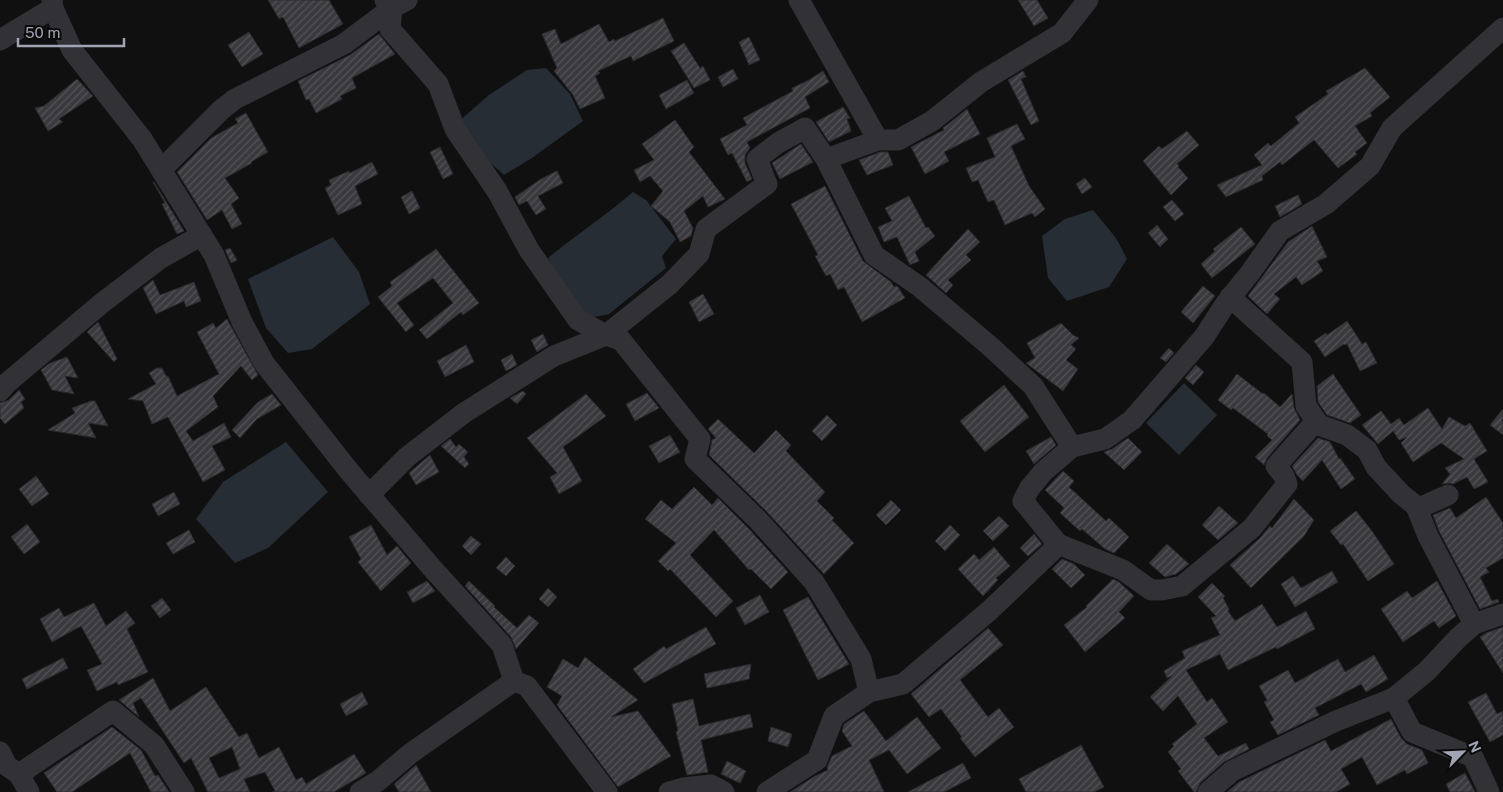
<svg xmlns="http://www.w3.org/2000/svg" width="1503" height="792" viewBox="0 0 1503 792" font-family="'Public Sans',sans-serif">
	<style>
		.water { fill: #272d35 }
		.building { fill: url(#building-hatch); stroke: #2a2a2d; fill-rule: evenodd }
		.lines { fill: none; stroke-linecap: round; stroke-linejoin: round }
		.minor { stroke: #313136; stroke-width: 21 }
	</style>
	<defs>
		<pattern id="building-hatch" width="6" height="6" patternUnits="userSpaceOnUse" patternTransform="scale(1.25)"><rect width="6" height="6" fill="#3a3a3e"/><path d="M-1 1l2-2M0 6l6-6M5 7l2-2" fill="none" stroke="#535458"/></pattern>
	</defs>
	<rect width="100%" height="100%" fill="#101011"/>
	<g class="water">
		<polygon points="546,68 570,94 583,121 532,158 504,175 481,155 457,123 489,95 527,70"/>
		<path d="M633 192 646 200 676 239 662 256 666 268 609 314 590 318 571 298 548 258C576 235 605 216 633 192Z"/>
		<polygon points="1093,210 1116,238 1127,259 1109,287 1067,301 1048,278 1042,236 1065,219"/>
		<polygon points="333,237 359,272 370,304 312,349 288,353 266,328 248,279"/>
		<polygon points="1184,383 1217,415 1179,455 1146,423"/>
		<polygon points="286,442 328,492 268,548 235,563 196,519 223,482"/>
	</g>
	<g class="building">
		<polygon points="268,0 329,0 343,24 299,48 283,17 279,19"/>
		<polygon points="1018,0 1037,0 1048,18 1034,26"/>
		<polygon points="663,18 674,41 633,61 631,56 598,71 600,73 595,76 605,98 580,109 573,95 554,71 557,68 542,34 555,29 561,44 599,24 609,42 614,39 615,41"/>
		<polygon points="249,32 263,54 242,67 228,45"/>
		<polygon points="379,34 395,54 352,78 356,88 340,96 342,99 316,113 309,99 306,100 298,81 350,55"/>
		<polygon points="749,37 760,60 749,65 739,42"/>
		<polygon points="684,43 700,68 703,66 710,80 694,88 671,51"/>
		<polygon points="1365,68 1390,97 1370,113 1372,116 1355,126 1367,143 1355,152 1357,154 1338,168 1314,140 1282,165 1280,162 1262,176 1263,180 1226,197 1217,185 1262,165 1254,155 1268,143 1271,146 1299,123 1295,117 1328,94 1326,91"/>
		<polygon points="733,69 738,79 723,87 718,77"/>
		<polygon points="823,71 829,82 805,97 810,108 747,142 750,148 745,155 745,163 752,179 747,182 732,153 728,155 720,139 747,125 743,118 793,91 792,88 809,80"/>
		<polygon points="1023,71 1026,77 1021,79 1039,121 1031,125 1008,80"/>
		<polygon points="77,79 93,96 59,119 63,122 48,131 35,108 44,106"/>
		<polygon points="687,80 694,93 666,109 659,95"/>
		<polygon points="843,107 850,118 847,119 851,131 829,142 816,122"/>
		<polygon points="967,109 980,134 944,152 949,161 925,174 911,147 944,130 943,128"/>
		<polygon points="246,113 268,152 251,162 252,163 225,178 239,198 231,204 242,224 232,229 222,210 207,220 177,172 211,138 238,123 235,119"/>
		<polygon points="675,120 694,147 689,152 725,199 708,207 703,196 684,211 693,228 691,236 680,242 670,222 651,206 663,191 650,176 640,182 634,170 654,160 642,144"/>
		<polygon points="1017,124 1025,139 1011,146 1029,186 1045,209 1035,217 1032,213 1005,225 994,200 988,202 978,180 972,182 966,168 995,157 987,138"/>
		<polygon points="1187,131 1199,145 1177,164 1179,165 1178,167 1188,178 1171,195 1143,161 1159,146 1162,149"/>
		<polygon points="801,144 813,162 780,179 772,163"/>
		<polygon points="440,147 453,174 443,179 430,152"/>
		<polygon points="880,152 888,152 893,165 867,175 859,160"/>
		<polygon points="372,162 378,174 355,186 362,204 338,215 325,188 331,185 329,180 349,171 350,173"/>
		<polygon points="557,171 563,183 538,196 546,209 536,215 527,201 519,205 515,197 541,179"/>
		<polygon points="1085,178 1092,187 1082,194 1076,184"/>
		<polygon points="153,182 154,182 184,231 177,234 162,204 165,203"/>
		<polygon points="825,186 863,261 891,282 894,287 896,286 898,287 905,298 862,322 844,287 838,290 830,274 826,276 815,256 818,255 791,204"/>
		<polygon points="412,191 420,208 409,214 401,197"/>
		<polygon points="1298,195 1302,204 1280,217 1275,206"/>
		<polygon points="909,196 926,228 928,227 935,236 915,252 919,261 910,265 897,237 884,242 878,227 892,221 885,208"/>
		<polygon points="1172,200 1184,214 1175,221 1163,207"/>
		<polygon points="1157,225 1168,239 1160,247 1148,233"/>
		<polygon points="1312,226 1327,257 1317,261 1323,271 1302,285 1296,277 1274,294 1280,299 1267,314 1248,296 1288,242"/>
		<polygon points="1241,227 1255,244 1212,278 1201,264 1215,251 1213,249"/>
		<polygon points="968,229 980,242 966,255 971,260 948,280 953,285 946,293 926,275"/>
		<polygon points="230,248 237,260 231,263 225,250"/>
		<polygon points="436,249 479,303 463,315 461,312 427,339 419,330 453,303 433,278 397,303 414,325 406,332 378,297 392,286 390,282"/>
		<polygon points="153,280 160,295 194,282 201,301 186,307 184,301 156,314 143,288"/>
		<polygon points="1203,286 1215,296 1193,323 1181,312"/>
		<polygon points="703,294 714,314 699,322 689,302"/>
		<polygon points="227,319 258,375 252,380 241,366 213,396 218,407 186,431 193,441 224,423 231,437 212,446 225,470 203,482 168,417 152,424 143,401 128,399 156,384 149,373 157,368 162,368 166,376 168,376 177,396 219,374 197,332 213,323 216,328"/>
		<polygon points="1347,321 1362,344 1366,342 1377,363 1360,371 1347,344 1345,345 1344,344 1325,357 1314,341 1326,333 1327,335"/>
		<polygon points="98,322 117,359 114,362 87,332"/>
		<polygon points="1061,323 1073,335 1079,338 1071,345 1076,349 1066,360 1078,369 1063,391 1026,363 1035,358 1027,343"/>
		<polygon points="543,334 548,345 537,352 531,340"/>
		<polygon points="466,345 474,362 445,377 437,361"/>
		<polygon points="1169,348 1174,353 1166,362 1160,358"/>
		<polygon points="512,354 517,365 506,371 501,360"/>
		<polygon points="67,357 78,378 65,376 74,394 52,390 41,370 50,363"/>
		<polygon points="1196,365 1204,372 1193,385 1185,378"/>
		<polygon points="1237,374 1263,394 1264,393 1280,407 1292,394 1294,408 1300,420 1267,458 1264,465 1255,457 1272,440 1267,436 1268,434 1233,408 1231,410 1218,400"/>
		<polygon points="1333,374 1361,415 1350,423 1327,415 1318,402 1317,386"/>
		<polygon points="1004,385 1029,417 985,452 960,421"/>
		<polygon points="19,390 25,399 21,402 24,408 5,424 0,418 0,403 9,400"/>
		<polygon points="523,391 526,394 517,404 510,398"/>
		<polygon points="647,393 659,408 635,421 626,404"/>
		<polygon points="272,394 281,405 257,419 240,438 232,430 258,402"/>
		<polygon points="586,394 606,416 563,447 582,481 559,494 550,477 557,473 527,438"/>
		<polygon points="91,401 95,401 108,426 88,423 96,438 48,430 75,413 72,408"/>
		<polygon points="1428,408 1442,429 1449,417 1465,426 1470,423 1487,451 1474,459 1488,482 1474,489 1467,477 1453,484 1449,483 1442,484 1450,474 1445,468 1464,459 1441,443 1413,462 1401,443 1407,437 1399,440 1393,431 1378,444 1362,425 1381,411 1391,424 1399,418 1404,425"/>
		<polygon points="1503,409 1503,435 1490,425"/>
		<polygon points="827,415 837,425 822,441 812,431"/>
		<polygon points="718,419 754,453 776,430 791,445 786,451 825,492 817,501 834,518 832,520 854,543 824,574 767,512 709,455 712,440 716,438 708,429"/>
		<polygon points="670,435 680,452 659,463 649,446"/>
		<polygon points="1051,437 1056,445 1034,464 1026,451"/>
		<polygon points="1128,438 1142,452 1124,470 1104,452 1112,449"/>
		<polygon points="1318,438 1330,442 1339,459 1340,458 1355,479 1341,489 1322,460 1303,481 1297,475 1292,466"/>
		<polygon points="450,439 456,447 459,444 468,452 464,457 469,464 465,468 441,446"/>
		<polygon points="430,455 439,472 416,485 409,473"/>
		<polygon points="1063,471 1074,481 1069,487 1106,521 1109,518 1129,537 1114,553 1105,549 1082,529 1080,531 1060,513 1064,508 1045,490"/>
		<polygon points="36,476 49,494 32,506 19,489"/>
		<polygon points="694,487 712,505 718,498 749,529 788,572 771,589 751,569 749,570 714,530 690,555 733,601 716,617 670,569 668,571 658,561 676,543 645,519 661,500 672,509"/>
		<polygon points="174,492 180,504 158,516 152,504"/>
		<polygon points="1486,497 1503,523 1503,558 1486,568 1489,572 1480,577 1492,601 1498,599 1499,602 1480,609 1439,531 1433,515 1450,508 1456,518"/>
		<polygon points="1294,499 1314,520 1304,536 1251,588 1230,565 1260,538 1270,526 1272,528"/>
		<polygon points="891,500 901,510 886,525 876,515"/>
		<polygon points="1219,506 1238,523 1218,540 1202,525"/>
		<polygon points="1356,511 1372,531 1394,564 1368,581 1343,544 1341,545 1330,531"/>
		<polygon points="999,516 1009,526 993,541 983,531"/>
		<polygon points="27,524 40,542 24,554 11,537"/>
		<polygon points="371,525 387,555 397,546 411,563 381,591 358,562 361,559 349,537"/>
		<polygon points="950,525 960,535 945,551 935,541"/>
		<polygon points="189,530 195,542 173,554 166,543"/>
		<polygon points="1034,534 1042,544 1028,556 1020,548"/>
		<polygon points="471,536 481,544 471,555 462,546"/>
		<polygon points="1167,544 1189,564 1176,574 1165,577 1149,563"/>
		<polygon points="994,547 1010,566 996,578 998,580 983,596 958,569 974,554 979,560"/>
		<polygon points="506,557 515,566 506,576 496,568"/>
		<polygon points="1062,559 1074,564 1085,575 1071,588 1052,569"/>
		<polygon points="1332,571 1338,582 1295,607 1281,584 1293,576 1301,588"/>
		<polygon points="1113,579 1119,582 1134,596 1119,612 1125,618 1085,652 1064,625 1087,607 1086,606"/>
		<polygon points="427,581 435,591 413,603 407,592"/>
		<polygon points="469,581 495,606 494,607 517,628 529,615 539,623 516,649 511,637 465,586"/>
		<polygon points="1437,581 1456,616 1439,628 1434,621 1403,642 1381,609 1407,591 1412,598"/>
		<polygon points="1212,583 1225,596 1223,598 1229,609 1228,611 1235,621 1262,604 1277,627 1306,611 1315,629 1277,649 1276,647 1228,670 1220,654 1186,670 1207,702 1212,698 1228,722 1204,738 1218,756 1246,743 1249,749 1224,762 1200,783 1196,792 1194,792 1178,771 1181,769 1168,752 1174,746 1172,744 1197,724 1178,696 1163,711 1150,697 1172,676 1167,678 1164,671 1185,658 1182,651 1220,635 1211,618 1216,616 1198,597"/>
		<polygon points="548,588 557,597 548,607 539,599"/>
		<polygon points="760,595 769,612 745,625 736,608"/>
		<polygon points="808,597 849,664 818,680 783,610"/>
		<polygon points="162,598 171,610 160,618 151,606"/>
		<polygon points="94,603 106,626 126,611 135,623 127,629 148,672 118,685 117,682 97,691 87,670 102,664 81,626 52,642 40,619 59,608 64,617"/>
		<polygon points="706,627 716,644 644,683 633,669 664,646 666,649"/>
		<polygon points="1503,627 1503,673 1480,637 1486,633"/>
		<polygon points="988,628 1003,645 960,680 988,717 999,708 1014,727 975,757 960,738 962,737 941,709 929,717 911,694"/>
		<polygon points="1374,655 1388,679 1366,692 1361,684 1315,708 1319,715 1278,735 1270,722 1274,720 1264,702 1267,700 1259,686 1288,670 1295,683 1338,659 1345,672"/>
		<polygon points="585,657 638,700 611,717 638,711 671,756 618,787 557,705 562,696 547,687 563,659 578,668"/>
		<polygon points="63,658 68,668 27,689 22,679"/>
		<polygon points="751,664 749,679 707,688 704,674"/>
		<path d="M153 678 170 711 206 687 239 737 247 733 259 758 279 747 296 780 302 777 306 784 354 754 366 773 334 792H272L275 791 265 772 244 779 250 792H208L191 758 184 763 141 698 133 703 139 717 119 700ZM232 747 240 769 219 778 209 758Z"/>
		<polygon points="362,692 368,704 346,716 340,704"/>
		<polygon points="1486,693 1497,714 1503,711 1503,735 1490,742 1468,702"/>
		<polygon points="693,699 699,726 750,714 753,727 701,740 708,772 687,775 676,732 678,731 672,704"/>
		<polygon points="864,711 886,741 917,717 941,748 907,774 889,750 869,760 884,792 790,792 815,776 828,770 827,767 832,756 852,746 842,731 844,724"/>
		<polygon points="1391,719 1401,738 1407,744 1422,750 1428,763 1407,774 1405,770 1377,785 1362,757 1341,769 1350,784 1336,792 1227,792 1239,782 1325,740 1331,751"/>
		<polygon points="112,727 141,750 155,776 158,775 169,792 151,792 130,753 72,792 57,792 44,773"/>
		<polygon points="771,727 792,734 788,747 768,741"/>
		<polygon points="1081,745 1104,787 1094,792 1026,792 1019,779"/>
		<polygon points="727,761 746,771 740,783 721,774"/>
		<polygon points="963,763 971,778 944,792 908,792"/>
		<polygon points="416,765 431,792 399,792 394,784"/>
		<polygon points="1465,773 1475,792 1450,792 1446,784"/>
	</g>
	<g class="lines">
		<g class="minor">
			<polyline points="52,0 53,8 72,50 142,139 214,255 242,322 264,363 349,471 432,568 502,645 514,681 527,686 607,792"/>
			<polyline points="385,0 392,8 390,29 438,84 455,129 497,191 529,250 578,320 606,335 621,340 700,439 695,459 758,520 814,582 861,659 869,692"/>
			<polyline points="799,0 878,140 898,140 932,121 981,82 1062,33 1088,0"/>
			<polyline points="0,40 53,8"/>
			<polyline points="878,140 826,159 874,255 920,287 991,347 1033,386 1072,447"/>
			<polyline points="162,169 221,110 235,99 344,44 392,8 407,0"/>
			<polyline points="1230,297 1302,362 1306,406 1319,425 1347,435 1367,450 1376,467 1401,494 1416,506 1421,507 1448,495"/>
			<polyline points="0,391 7,383 102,303 161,258 202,235"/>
			<polyline points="369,495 407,457 464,413 554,356 606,335 670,284 699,254 706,229 767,184 757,159 778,143 805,128 826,159"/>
			<polyline points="1416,506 1428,536 1474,624"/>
			<polyline points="1058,544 1123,570 1151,590 1162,590 1182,586 1252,528 1287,484 1284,476 1276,466 1316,421"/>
			<polyline points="1394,698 1412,732 1473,757 1489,792"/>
			<polyline points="0,752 7,766 19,774"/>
			<polyline points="29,792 19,774 113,711 154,745 184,792"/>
			<polyline points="360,792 378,781 411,753 514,681"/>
			<polyline points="669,792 683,788 711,785 724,792"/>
			<polyline points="767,792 817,760 834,716 869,692 903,684 989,611 1052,551 1058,544 1023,501 1029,489 1043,472 1072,447 1105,439 1132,420 1204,337 1226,303 1250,273 1280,231 1326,204 1370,166 1392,128 1503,28"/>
			<polyline points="1208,792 1232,771 1336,721 1394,698 1427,671 1458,638 1474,624 1503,614"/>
		</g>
	</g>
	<g transform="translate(1463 752) rotate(66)" stroke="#0b0b0c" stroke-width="4" paint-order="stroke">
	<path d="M0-4L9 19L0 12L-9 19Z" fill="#a1a4b2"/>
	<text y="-8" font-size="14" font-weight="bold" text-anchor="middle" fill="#a1a4b2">N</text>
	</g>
	<path d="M18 38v8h106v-8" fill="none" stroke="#a1a4b2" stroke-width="2.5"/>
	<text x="25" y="38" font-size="15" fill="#a1a4b2" stroke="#0b0b0c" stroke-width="4" paint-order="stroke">50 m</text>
</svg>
